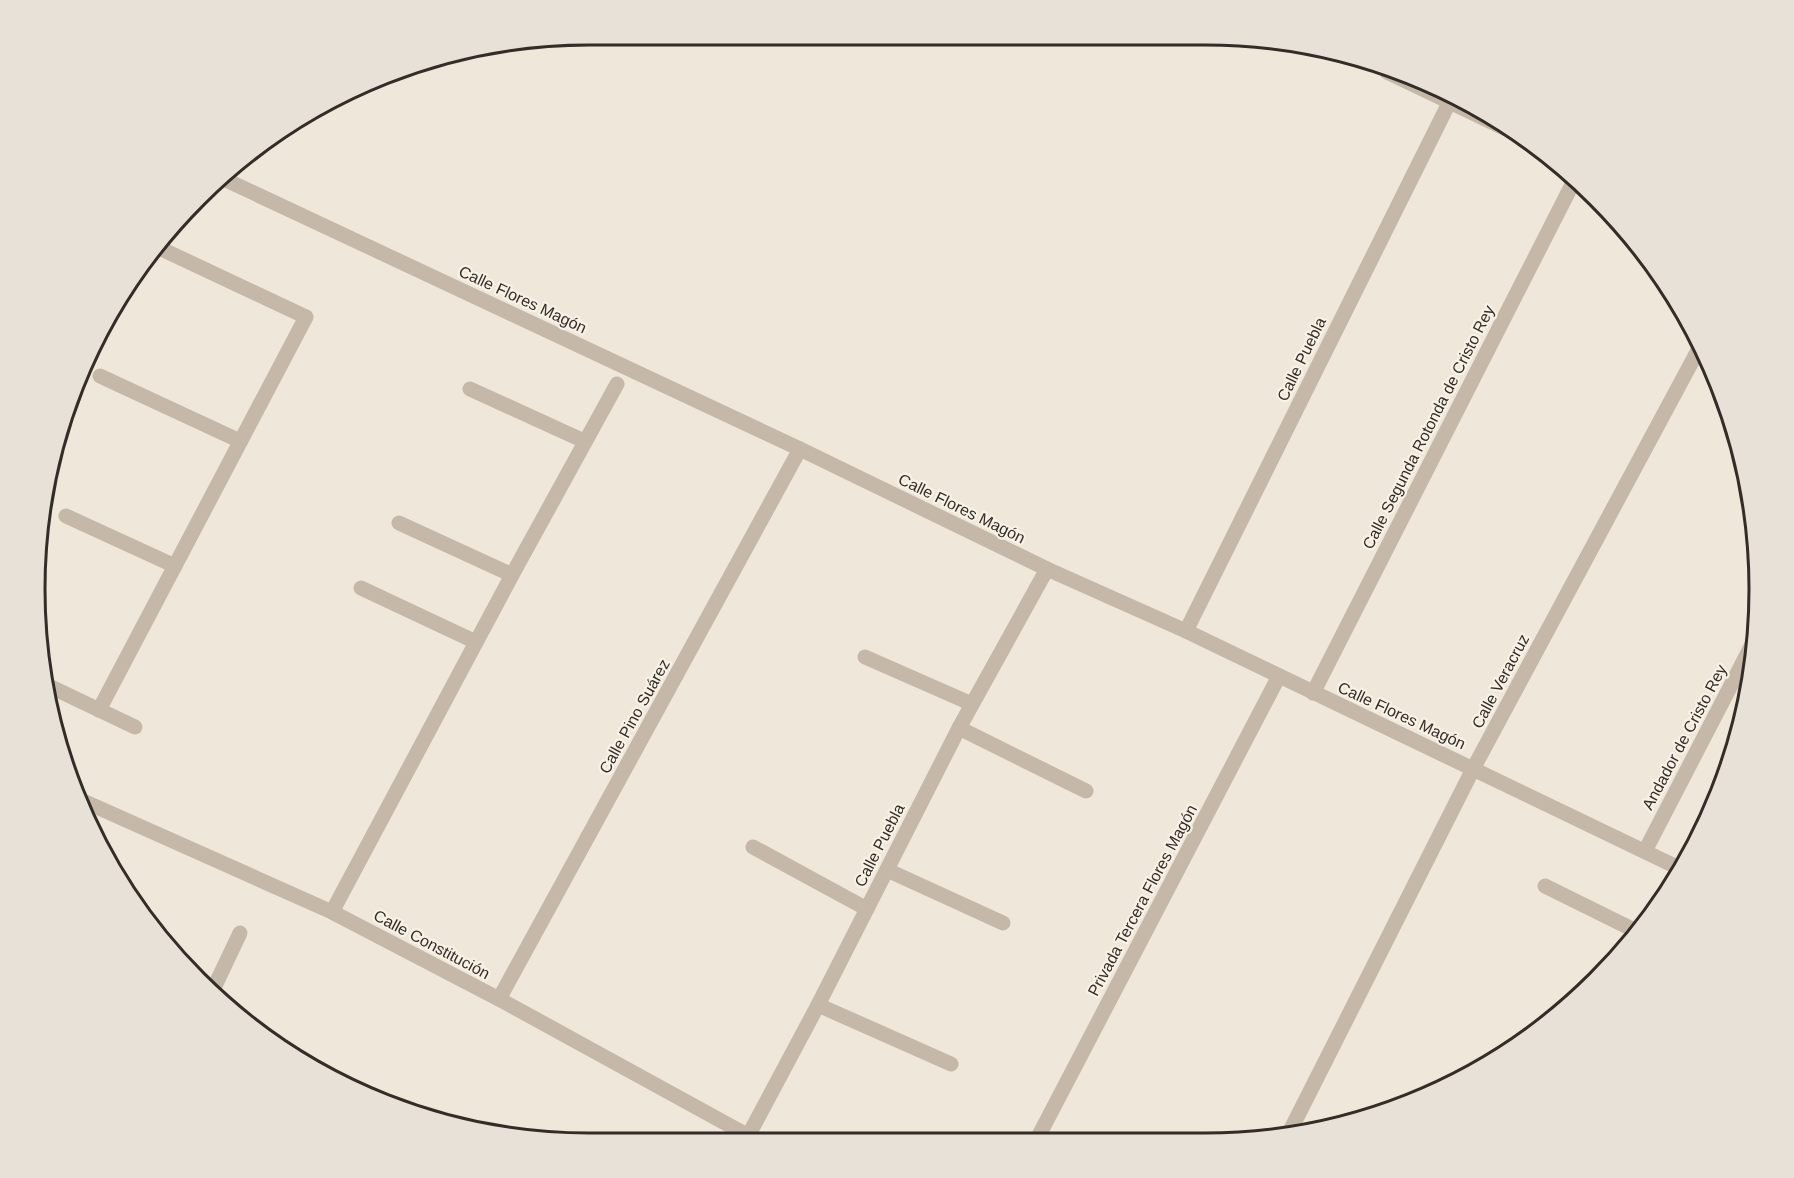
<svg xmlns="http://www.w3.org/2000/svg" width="1794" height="1178" viewBox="0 0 1794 1178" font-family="Arial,sans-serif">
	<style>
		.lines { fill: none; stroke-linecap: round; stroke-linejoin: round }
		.service { stroke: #c5b8a8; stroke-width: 15 }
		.minor { stroke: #c5b8a8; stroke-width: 15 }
		.labels { text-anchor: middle; stroke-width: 4.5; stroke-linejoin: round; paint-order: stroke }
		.street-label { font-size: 16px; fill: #332c27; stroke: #f7f1e6 }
		.rim { fill: none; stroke: #332c27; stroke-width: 3 }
	</style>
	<rect width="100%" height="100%" fill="#eee7da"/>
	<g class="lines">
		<polyline class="service" points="1545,886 1638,932"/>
		<g class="minor">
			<polyline points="1387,72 1506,129"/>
			<polyline points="226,180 800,449 1047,569 1186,631 1683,870"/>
			<polyline points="100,376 240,441"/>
			<polyline points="470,389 584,441"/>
			<polyline points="66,516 175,566"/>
			<polyline points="399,523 512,575"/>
			<polyline points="361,588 476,642"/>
			<polyline points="1186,631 1449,103"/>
			<polyline points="865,657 972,704"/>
			<polyline points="49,686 135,727"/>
			<polyline points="1313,693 1576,177"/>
			<polyline points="99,710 306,317 155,246"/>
			<polyline points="959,728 1086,791"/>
			<polyline points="81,800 332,912 499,999 756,1140"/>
			<polyline points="753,847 867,909"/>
			<polyline points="1645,851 1755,639"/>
			<polyline points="887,870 1003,923"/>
			<polyline points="332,912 512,575 617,384"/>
			<polyline points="212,992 240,933"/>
			<polyline points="499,999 800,449"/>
			<polyline points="818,1005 951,1064"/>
			<polyline points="1288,1135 1473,769 1702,343"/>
			<polyline points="746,1140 818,1005 959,728 1047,569"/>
			<polyline points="1036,1141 1279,676"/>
		</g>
	</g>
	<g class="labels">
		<g class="street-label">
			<text transform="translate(523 299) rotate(25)" y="6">Calle Flores Magón</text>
			<text transform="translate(1301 359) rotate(-64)" y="6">Calle Puebla</text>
			<text transform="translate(1428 427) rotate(-63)" y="6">Calle Segunda Rotonda de Cristo Rey</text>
			<text transform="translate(962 508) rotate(26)" y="6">Calle Flores Magón</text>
			<text transform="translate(1500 681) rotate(-62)" y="6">Calle Veracruz</text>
			<text transform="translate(1402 715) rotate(25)" y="6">Calle Flores Magón</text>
			<text transform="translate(634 716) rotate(-61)" y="6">Calle Pino Suárez</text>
			<text transform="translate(1684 737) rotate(-62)" y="6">Andador de Cristo Rey</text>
			<text transform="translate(879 845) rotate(-63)" y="6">Calle Puebla</text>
			<text transform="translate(1142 900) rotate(-62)" y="6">Privada Tercera Flores Magón</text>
			<text transform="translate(432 944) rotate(28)" y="6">Calle Constitución</text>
		</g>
	</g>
	<path d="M0 0H1794V1178H0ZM589 45H1205A544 544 0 0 1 1749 589V589A544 544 0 0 1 1205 1133H589A544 544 0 0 1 45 589V589A544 544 0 0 1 589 45Z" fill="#e7e1d7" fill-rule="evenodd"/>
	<path class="rim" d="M589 45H1205A544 544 0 0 1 1749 589V589A544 544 0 0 1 1205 1133H589A544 544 0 0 1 45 589V589A544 544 0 0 1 589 45Z"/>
</svg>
